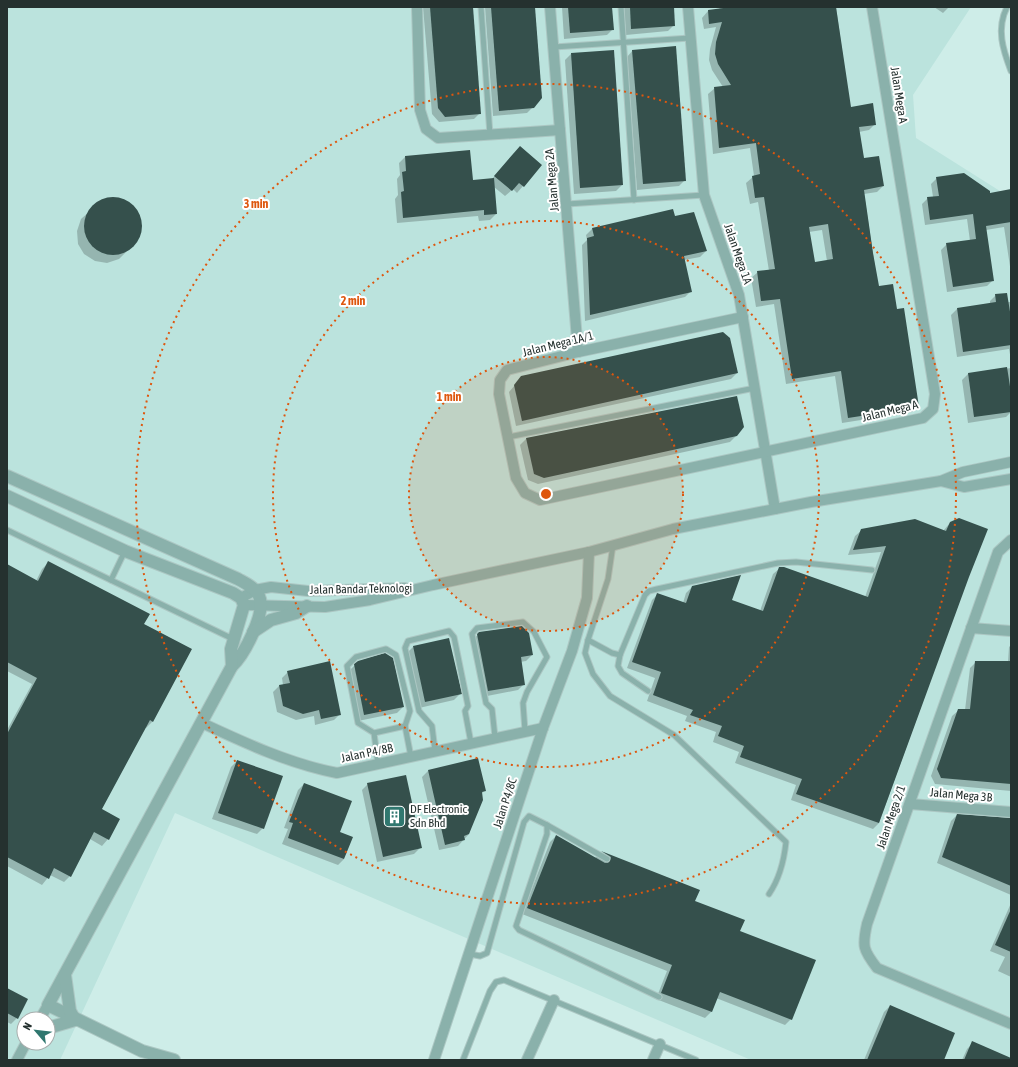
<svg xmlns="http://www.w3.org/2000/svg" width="1018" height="1067" viewBox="0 0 1018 1067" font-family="'Asap Condensed',sans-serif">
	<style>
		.built { fill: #bbe3dd; fill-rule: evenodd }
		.shadow { fill: #0003; fill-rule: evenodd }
		.building { fill: #35504c; fill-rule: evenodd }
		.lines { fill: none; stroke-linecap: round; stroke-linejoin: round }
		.service-casing { stroke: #acc7c3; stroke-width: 7 }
		.minor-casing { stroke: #acc7c3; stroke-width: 12 }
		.tertiary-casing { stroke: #acc7c3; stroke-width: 14 }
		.service { stroke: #8ab1ab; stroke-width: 5 }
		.minor { stroke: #8ab1ab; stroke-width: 10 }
		.tertiary { stroke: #8ab1ab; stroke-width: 12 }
		.ring { fill: none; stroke: #de570e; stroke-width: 2; stroke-dasharray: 2 4 }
		.labels { text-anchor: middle; stroke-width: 4; stroke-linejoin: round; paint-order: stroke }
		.street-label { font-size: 12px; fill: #25312f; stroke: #fff }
		.poi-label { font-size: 12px; fill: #25312f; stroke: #fff; text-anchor: start }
		.centre { fill: #de570e; stroke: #fff; stroke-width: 2 }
		.ring-label { font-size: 12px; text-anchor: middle; font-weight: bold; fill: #de570e; stroke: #fff; stroke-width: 4; stroke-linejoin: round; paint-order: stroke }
	</style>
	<rect width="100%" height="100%" fill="#ceede8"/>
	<path class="built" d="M7 7H971L913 95 916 138 1011 198V1060H751L175 813 60 1060H7ZM24 1019H48V1043H24Z"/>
	<g class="shadow">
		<polygon points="423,7 472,7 480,113 474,119 439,122 432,114"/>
		<polygon points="485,7 534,7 533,107 527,113 493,116"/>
		<polygon points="562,7 611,7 613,29 607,35 564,39"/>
		<polygon points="624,7 673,7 674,25 668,31 626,35"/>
		<path d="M719 7H836L850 108 875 124 869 130 859 132 864 160 883 186 877 192 864 194 878 287 896 310 918 406 912 412 842 423 835 376 786 384 774 304 756 307 751 278 758 272 769 271 758 202 750 204 746 183 754 176 750 148 713 154 708 94 715 88 723 87 712 70 709 60 710 49 716 27 704 29 702 18 708 11 720 10ZM822 230 827 261 814 263 809 232Z"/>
		<polygon points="934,7 949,7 943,13"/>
		<polygon points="633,50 685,180 679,186 637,190 627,57"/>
		<polygon points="571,54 622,185 616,191 574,194 565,60"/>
		<polygon points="514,153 541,165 517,193 513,189 505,196 494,187 496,214 490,220 479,221 478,216 397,223 395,199 398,195 397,179 400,175 399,163 405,157 472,181 492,179"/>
		<polygon points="937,178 990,194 1011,192 1011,273 1004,227 986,230 993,280 987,286 947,292 941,250 947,244 970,241 967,219 925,225 922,204 928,198 933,197 931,184"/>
		<polygon points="111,198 123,199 133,206 140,217 141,229 137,241 119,259 107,263 95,261 84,254 78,244 77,231 81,219 90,211 99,202"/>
		<polygon points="674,217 706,251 700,257 684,260 691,291 685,297 585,321 582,245 587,240 586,235 592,229"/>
		<polygon points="996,295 1008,302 1011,302 1011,360 1009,349 957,357 951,315 957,309 990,304 990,301"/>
		<polygon points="1011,368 1011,385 1009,386 1011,412 1006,417 968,423 962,380 968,374"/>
		<polygon points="737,373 731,379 516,426 509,392 522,377"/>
		<polygon points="736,436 730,442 538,484 528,480 520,445 526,439"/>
		<polygon points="950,523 968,576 879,823 873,829 791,800 796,785 735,763 739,752 713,742 716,732 685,721 687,716 647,701 655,678 627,668 652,600 658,594 683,603 686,593 693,586 760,611 773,574 780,568 865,597 881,552 848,555 855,536 862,530 943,531"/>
		<polygon points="48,563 143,624 191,649 152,722 146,728 145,727 101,810 108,839 102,846 90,839 70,876 64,882 50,875 42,885 7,866 7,730 32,684 7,671 7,565 36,581 42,569"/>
		<polygon points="480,633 532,655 526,661 520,662 524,684 518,690 482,697 471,641"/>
		<polygon points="1011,645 1011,791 935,784 931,776 952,716 959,710 965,710 970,668 976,662 1008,662 1009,647"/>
		<polygon points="413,647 460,694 454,700 419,708 407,653"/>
		<polygon points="359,661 403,707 397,713 358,721 349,671"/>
		<polygon points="288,672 340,714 334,720 315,725 314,716 296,720 277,712 273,692 279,686 283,685 282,678"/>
		<polygon points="237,761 263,828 257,834 212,819 231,767"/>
		<polygon points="428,771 484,791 481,794 469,834 458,846 439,850 422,777"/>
		<polygon points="304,784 339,833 344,859 338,865 282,844 288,829 284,828 298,790"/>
		<polygon points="368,784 420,848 414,854 377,862 362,790"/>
		<polygon points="957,815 1011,819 1011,895 937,863 951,821"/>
		<polygon points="556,836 595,858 601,852 698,890 694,901 791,1019 785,1025 716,998 711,1012 705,1018 656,999 667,971 522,914 550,842"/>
		<polygon points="1011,903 1011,977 998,971 1005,957 990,951"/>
		<polygon points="7,989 17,1018 11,1024 7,1022"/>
		<polygon points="890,1006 943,1060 864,1060 884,1012"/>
		<polygon points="973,1043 1011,1060 962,1060 967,1049"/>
	</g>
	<g class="building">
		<polygon points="430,7 473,7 481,114 445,117 438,108"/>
		<polygon points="491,7 535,7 542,98 534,108 499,111"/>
		<polygon points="568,7 612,7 614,30 570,33"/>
		<polygon points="630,7 674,7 675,26 631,29"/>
		<path d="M731 7H836L851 107 873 103 876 125 859 127 864 158 879 156 884 186 864 190 873 253 879 286 893 284 897 309 904 308 919 407 848 418 841 371 792 379 780 299 761 301 757 271 775 269 764 197 755 198 752 176 760 174 756 143 719 148 714 87 731 85 718 64 715 54 716 42 722 22 709 24 708 10ZM828 224 833 259 815 262 809 227Z"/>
		<polygon points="676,46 686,181 643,184 632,50"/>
		<polygon points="614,50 623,185 580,188 571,53"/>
		<polygon points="520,146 542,165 524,187 519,183 512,191 494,176"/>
		<polygon points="470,150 473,180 494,178 497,214 484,215 484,210 403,218 401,192 404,191 402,172 406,171 405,156"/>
		<polygon points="964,173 990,191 990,193 1011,189 1011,222 986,226 994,281 953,287 946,243 976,239 973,214 930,220 927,197 939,196 936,177"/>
		<circle cx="113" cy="226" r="29"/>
		<polygon points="673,209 675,216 694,212 707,251 684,256 692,292 590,315 587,238 594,236 592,228"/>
		<polygon points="1007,293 1011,318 1011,345 963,352 957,308 996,302 995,294"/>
		<polygon points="723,332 730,338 738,373 522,421 514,385 521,376"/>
		<polygon points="1007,367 1011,393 1011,412 974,417 968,373"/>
		<polygon points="737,396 744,427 737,436 544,478 534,474 526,438"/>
		<polygon points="959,518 988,529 969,577 879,823 796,794 802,779 740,757 744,746 718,736 722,726 690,715 693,710 653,695 661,672 632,662 657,593 686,603 692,586 741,575 732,600 763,611 779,567 784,567 868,597 886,546 853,550 861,529 915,519 946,531 950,522"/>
		<polygon points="48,561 150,614 144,624 192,649 153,722 150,720 102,809 120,819 109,840 94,832 71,877 54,868 49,879 7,857 7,734 37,678 7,662 7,564 38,581"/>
		<polygon points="522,626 529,633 533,655 521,657 525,685 488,691 477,634 479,632"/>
		<polygon points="449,638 462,694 425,702 413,646"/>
		<polygon points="385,653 393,658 404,707 364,715 354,664 358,661"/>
		<polygon points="330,661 341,715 321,719 319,710 303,714 283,706 279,685 290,683 287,671"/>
		<polygon points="975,661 1011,661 1011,784 941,778 937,769 958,709 970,709"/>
		<polygon points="478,758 486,791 482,792 483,800 469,834 464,836 465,840 445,845 428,770"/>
		<polygon points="237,760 283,776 264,829 218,813"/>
		<polygon points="406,775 422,848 383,857 367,783"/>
		<polygon points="304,783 352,801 340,832 353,837 344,859 288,838 293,823 289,822"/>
		<polygon points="957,814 1011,818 1011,886 942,857"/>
		<polygon points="556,835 605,863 609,862 611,857 601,851 700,890 695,901 745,920 740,931 816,960 792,1020 720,992 712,1012 661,993 672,965 527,908"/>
		<polygon points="1011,909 1011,952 995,945"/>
		<polygon points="7,988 28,999 18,1019 7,1013"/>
		<polygon points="890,1005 955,1033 944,1060 867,1060"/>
		<polygon points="972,1041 1011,1058 1011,1060 964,1060"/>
	</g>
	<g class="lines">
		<defs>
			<g id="service">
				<polyline points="481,7 490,135"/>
				<polyline points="621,7 634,200"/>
				<path d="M1007 7C996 29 1003 50 1011 71"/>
				<polyline points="554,47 690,38"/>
				<polyline points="567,204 704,195"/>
				<polyline points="508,437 755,388"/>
				<polyline points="7,530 233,639"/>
				<path d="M613 545 608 579 588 640 585 653 593 674 610 696 674 735 786 842C784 861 780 878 769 894"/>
				<polyline points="111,580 125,551"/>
				<polyline points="588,640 612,653 620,655 645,595 649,591 657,589 778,563 796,562 872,570"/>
				<polyline points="620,655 618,666 622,673 648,691"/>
				<polyline points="405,726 411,757"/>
				<polyline points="374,733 405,726 410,711 396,655 386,649 356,657 347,666 358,723 374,733 378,764"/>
				<polyline points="495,737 492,709 486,703 472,634 477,628 523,622 534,632 547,657 527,692 523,703 525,731"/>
				<polyline points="435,751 432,726 419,711 405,648 408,641 449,631 454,637 468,706 465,711 471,743"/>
				<polyline points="547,825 607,859"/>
				<polyline points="470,954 480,956 487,953 524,822 529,816 547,825 547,834 516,926 519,930 659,997"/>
				<polyline points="463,1060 490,991 496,982 504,980 696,1060"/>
			</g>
			<g id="minor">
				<polyline points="417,7 420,110 426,129 438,138 560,130"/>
				<polyline points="550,7 578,352"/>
				<polyline points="688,7 704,195 739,295 775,509"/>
				<polyline points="743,317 578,352 507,370 500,380 499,394 516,478 525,493 540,500 923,418 933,409 935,394 872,7"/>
				<polyline points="941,481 964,487 1011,479"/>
				<path d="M1011 540 998 552 867 924C862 946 863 950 877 968L1011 1024"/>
				<polyline points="241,598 255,590 271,587 308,591 405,588"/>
				<polyline points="244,605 325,607 370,600 433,585 589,552 673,529 811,502 941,481 963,472 1011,462"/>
				<polyline points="971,628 1011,631"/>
				<path d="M202 723C245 743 290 764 337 773L543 728"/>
				<polyline points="910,804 1011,812"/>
				<polyline points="40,1019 48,1005"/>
				<polyline points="17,1060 26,1043"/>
				<polyline points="434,1060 543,728 572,651 587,598 589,552"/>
				<polyline points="527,1060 554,1000"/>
				<polyline points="653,1060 660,1044"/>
			</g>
			<g id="tertiary">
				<path d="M7 476 238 579C245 583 256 588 259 596 267 612 244 655 232 666L48 1005 142 1051 174 1060"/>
				<polyline points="7,496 125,551 233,593 241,598 244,605 231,649 232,666"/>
				<polyline points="253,632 271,620 296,613 307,606"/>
				<polyline points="48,1028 75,1020 70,1011 65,975"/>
			</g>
		</defs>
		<use href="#service" class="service-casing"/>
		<use href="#minor" class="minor-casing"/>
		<use href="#tertiary" class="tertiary-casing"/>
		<use href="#service" class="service"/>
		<use href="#minor" class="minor"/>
		<use href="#tertiary" class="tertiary"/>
	</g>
	<circle cx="546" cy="494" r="137" fill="#de570e" fill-opacity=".12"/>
	<g class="ring">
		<circle cx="546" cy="494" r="137"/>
		<circle cx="546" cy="494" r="273"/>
		<circle cx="546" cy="494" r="410"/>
	</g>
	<defs>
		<symbol id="building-square" viewBox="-11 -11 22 22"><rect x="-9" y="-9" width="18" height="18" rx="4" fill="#30776f" stroke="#fff"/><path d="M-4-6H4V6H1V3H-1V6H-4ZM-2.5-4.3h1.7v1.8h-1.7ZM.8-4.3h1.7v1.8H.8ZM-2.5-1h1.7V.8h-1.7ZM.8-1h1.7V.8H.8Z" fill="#fff"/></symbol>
	</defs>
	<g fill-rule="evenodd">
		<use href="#building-square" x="382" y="804" width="25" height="25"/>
	</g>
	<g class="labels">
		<g class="street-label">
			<text transform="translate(899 95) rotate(81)" y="4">Jalan Mega A</text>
			<text transform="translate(552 180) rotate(-95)" y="4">Jalan Mega 2A</text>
			<text transform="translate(738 254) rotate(71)" y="4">Jalan Mega 1A</text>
			<text transform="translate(558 344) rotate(-14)" y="4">Jalan Mega 1A/1</text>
			<text transform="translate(890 411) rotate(-14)" y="4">Jalan Mega A</text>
			<text transform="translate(361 589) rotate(-1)" y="4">Jalan Bandar Teknologi</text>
			<text transform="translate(367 753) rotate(-12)" y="4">Jalan P4/8B</text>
			<text transform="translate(961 795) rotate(5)" y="4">Jalan Mega 3B</text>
			<text transform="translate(505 803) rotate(-72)" y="4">Jalan P4/8C</text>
			<text transform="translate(891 817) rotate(-71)" y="4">Jalan Mega 2/1</text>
		</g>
		<g class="poi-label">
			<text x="410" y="813">DF Electronic<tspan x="410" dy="14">Sdn Bhd</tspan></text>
		</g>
	</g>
	<circle cx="546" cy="494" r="6" class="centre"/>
	<g class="ring-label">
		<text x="256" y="208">3 min</text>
		<text x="353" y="305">2 min</text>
		<text x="449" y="401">1 min</text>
	</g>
	<rect width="1018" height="1067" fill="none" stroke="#25312f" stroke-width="16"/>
	<g transform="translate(36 1031) rotate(298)"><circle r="19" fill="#ffffff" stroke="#a8adac"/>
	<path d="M0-3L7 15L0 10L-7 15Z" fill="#30776f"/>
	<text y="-6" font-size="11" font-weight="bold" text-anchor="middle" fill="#25312f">N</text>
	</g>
</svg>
